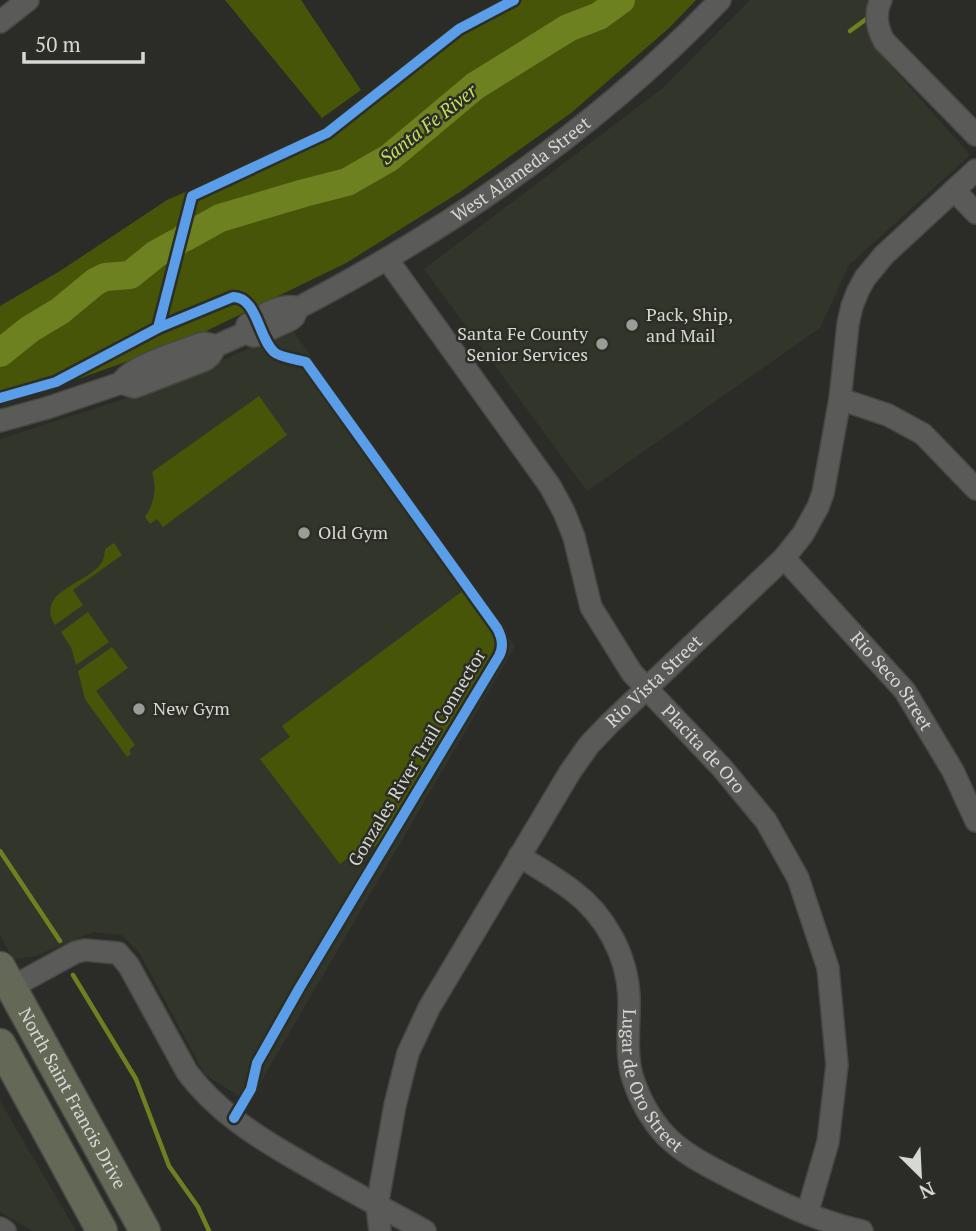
<svg xmlns="http://www.w3.org/2000/svg" width="976" height="1231" viewBox="0 0 976 1231" font-family="'PT Serif',serif">
	<style>
		.built { fill: #32362a }
		.green { fill: #475508 }
		.lines { fill: none; stroke-linecap: round; stroke-linejoin: round }
		.stream { stroke: #6d8121; stroke-width: 4.5 }
		.river { stroke: #6d8121; stroke-width: 28 }
		.minor-casing { stroke: #464843; stroke-width: 24 }
		.highway-casing { stroke: #464843; stroke-width: 33 }
		.minor { stroke: #5a5b58; stroke-width: 21 }
		.highway { stroke: #646856; stroke-width: 30 }
		.cycleway-casing { stroke: #2c2e26; stroke-width: 15 }
		.cycleway { stroke: #5a9eea; stroke-width: 10 }
		.poi-dot { fill: #9a9c97; stroke: #2c2e26; stroke-width: 2.5 }
		.labels { text-anchor: middle; stroke-width: 5; stroke-linejoin: round; paint-order: stroke }
		.street-label { font-size: 18px; fill: #d6d8d3; stroke: #2c2e26 }
		.poi-label { font-size: 18px; fill: #d6d8d3; stroke: #2c2e26; text-anchor: start }
		.water-label { font-size: 19px; font-style: italic; fill: #c1df5e; stroke: #2c2e26 }
	</style>
	<rect width="100%" height="100%" fill="#2b2c28"/>
	<g class="built">
		<polygon points="750,0 875,0 874,47 970,155 849,265 820,328 587,491 424,269 663,88"/>
		<polygon points="291,328 515,646 249,1102 205,1075 140,954 122,935 93,932 35,956 13,959 0,935 0,439 140,394 228,358"/>
		<polygon points="0,1101 76,1231 33,1231 0,1212"/>
	</g>
	<g class="green">
		<polygon points="225,0 301,0 361,90 322,118"/>
		<polygon points="505,0 696,0 669,28 571,113 460,192 346,263 192,338 42,392 0,404 0,306 60,271 167,200 326,131"/>
		<path d="M259 396 287 435 163 527 157 519 150 524 145 517C155 502 157 489 152 472Z"/>
		<path d="M114 543 122 555 73 590 83 605 55 625C34 589 92 584 103 560 104 557 105 552 105 549Z"/>
		<polygon points="464,590 494,630 496,652 377,850 370,841 340,864 260,759 290,737 282,726"/>
		<polygon points="88,612 109,642 76,665 71,647 61,632"/>
		<polygon points="112,647 128,668 96,691 135,745 129,750 131,754 127,757 85,699 78,671"/>
	</g>
	<g class="lines">
		<g class="stream">
			<polyline points="850,31 869,17"/>
			<polyline points="0,851 60,941"/>
			<polyline points="73,975 136,1079 169,1166 198,1207 209,1231"/>
		</g>
		<g class="river">
			<polyline points="184,238 220,218 304,193 347,182 389,158 475,86 568,28 599,16 621,0"/>
			<polyline points="0,353 30,329 60,311 95,282 105,277 130,275 156,254 176,243"/>
		</g>
		<defs>
			<g id="minor">
				<path d="M881 0C874 14 877 28 884 41L976 135"/>
				<polyline points="0,22 28,0"/>
				<polyline points="954,190 976,213"/>
				<path id="s1" d="M387 259 550 486 564 512 574 537 591 607 632 673 723 769 766 821 798 878 828 968 837 1065 828 1142 807 1214"/>
				<path d="M245 333 247 325C260 316 284 302 298 308"/>
				<path id="s2" d="M121 383 134 387 140 385 205 360 210 356 216 346 245 333 254 336 258 335 290 320 294 317 298 308C453 227 599 127 720 0"/>
				<polyline points="840,399 888,415 923,434 976,489"/>
				<path d="M0 421 47 408 121 383C130 366 180 352 200 344L205 343 216 346"/>
				<path id="s3" d="M784 558 905 691 953 771 976 821"/>
				<path id="s4" d="M519 856C537 867 556 878 573 891 605 915 627 955 629 996 630 1023 625 1049 632 1076 639 1098 650 1119 666 1136 685 1155 710 1167 733 1179 775 1200 816 1221 862 1231"/>
				<path d="M12 987 76 952 85 950 118 953 129 966 187 1072C216 1111 257 1137 299 1161 341 1186 383 1208 425 1231"/>
				<polyline points="0,1228 5,1231"/>
				<path id="s5" d="M380 1231 377 1206 395 1105 408 1053 429 1008 570 772 589 745 609 724 784 558 803 534 818 507 823 493 840 399 848 324 852 306 858 291 865 278 884 255 976 170"/>
			</g>
			<g id="highway">
				<path id="s6" d="M0 967 145 1231"/>
				<polyline points="0,1044 102,1231"/>
			</g>
		</defs>
		<use href="#minor" class="minor-casing"/>
		<use href="#highway" class="highway-casing"/>
		<use href="#minor" class="minor"/>
		<use href="#highway" class="highway"/>
		<defs>
			<g id="cycleway">
				<polyline points="158,328 192,196 327,133 459,29 514,0"/>
				<path d="M0 398 56 382 158 328 233 297C257 297 258 337 274 352 281 358 296 359 306 362L497 628C502 637 504 647 499 656L300 987 257 1063 251 1089 234 1118"/>
			</g>
		</defs>
		<use href="#cycleway" class="cycleway-casing"/>
		<use href="#cycleway" class="cycleway"/>
	</g>
	<g class="poi-dot">
		<circle cx="632" cy="325" r="7"/>
		<circle cx="602" cy="344" r="7"/>
		<circle cx="304" cy="533" r="7"/>
		<circle cx="139" cy="709" r="7"/>
	</g>
	<g class="labels">
		<g class="street-label">
			<text dy="6" stroke="none"><textPath href="#s2" startOffset="466">West Alameda Street</textPath></text>
			<text dy="6" stroke="none"><textPath href="#s5" startOffset="630">Rio Vista Street</textPath></text>
			<text dy="6" stroke="none"><textPath href="#s3" startOffset="164">Rio Seco Street</textPath></text>
			<text dy="6" stroke="none"><textPath href="#s1" startOffset="590">Placita de Oro</textPath></text>
			<text transform="translate(417 758) rotate(-59)" y="6">Gonzales River Trail Connector</text>
			<text dy="6" stroke="none"><textPath href="#s4" startOffset="278">Lugar de Oro Street</textPath></text>
			<text dy="6" stroke="none"><textPath href="#s6" startOffset="150">North Saint Francis Drive</textPath></text>
		</g>
		<g class="poi-label">
			<text x="646" y="321">Pack, Ship,<tspan x="646" dy="21">and Mail</tspan></text>
			<text x="588" y="340" text-anchor="end">Santa Fe County<tspan x="588" dy="21">Senior Services</tspan></text>
			<text x="318" y="539">Old Gym</text>
			<text x="153" y="715">New Gym</text>
		</g>
		<g class="water-label">
			<text transform="translate(428 124) rotate(-38)" y="7">Santa Fe River</text>
		</g>
	</g>
	<g transform="translate(920 1175) rotate(156)" stroke="#2c2e26" stroke-width="5" paint-order="stroke">
	<path d="M0-5L12 26L0 18L-12 26Z" fill="#d6d8d3"/>
	<text y="-10" font-size="19" font-weight="bold" text-anchor="middle" fill="#d6d8d3">N</text>
	</g>
	<path d="M24 52v10h119v-10" fill="none" stroke="#d6d8d3" stroke-width="3.5"/>
	<text x="35" y="52" font-size="21" fill="#d6d8d3" stroke="#2c2e26" stroke-width="5" paint-order="stroke">50 m</text>
</svg>
